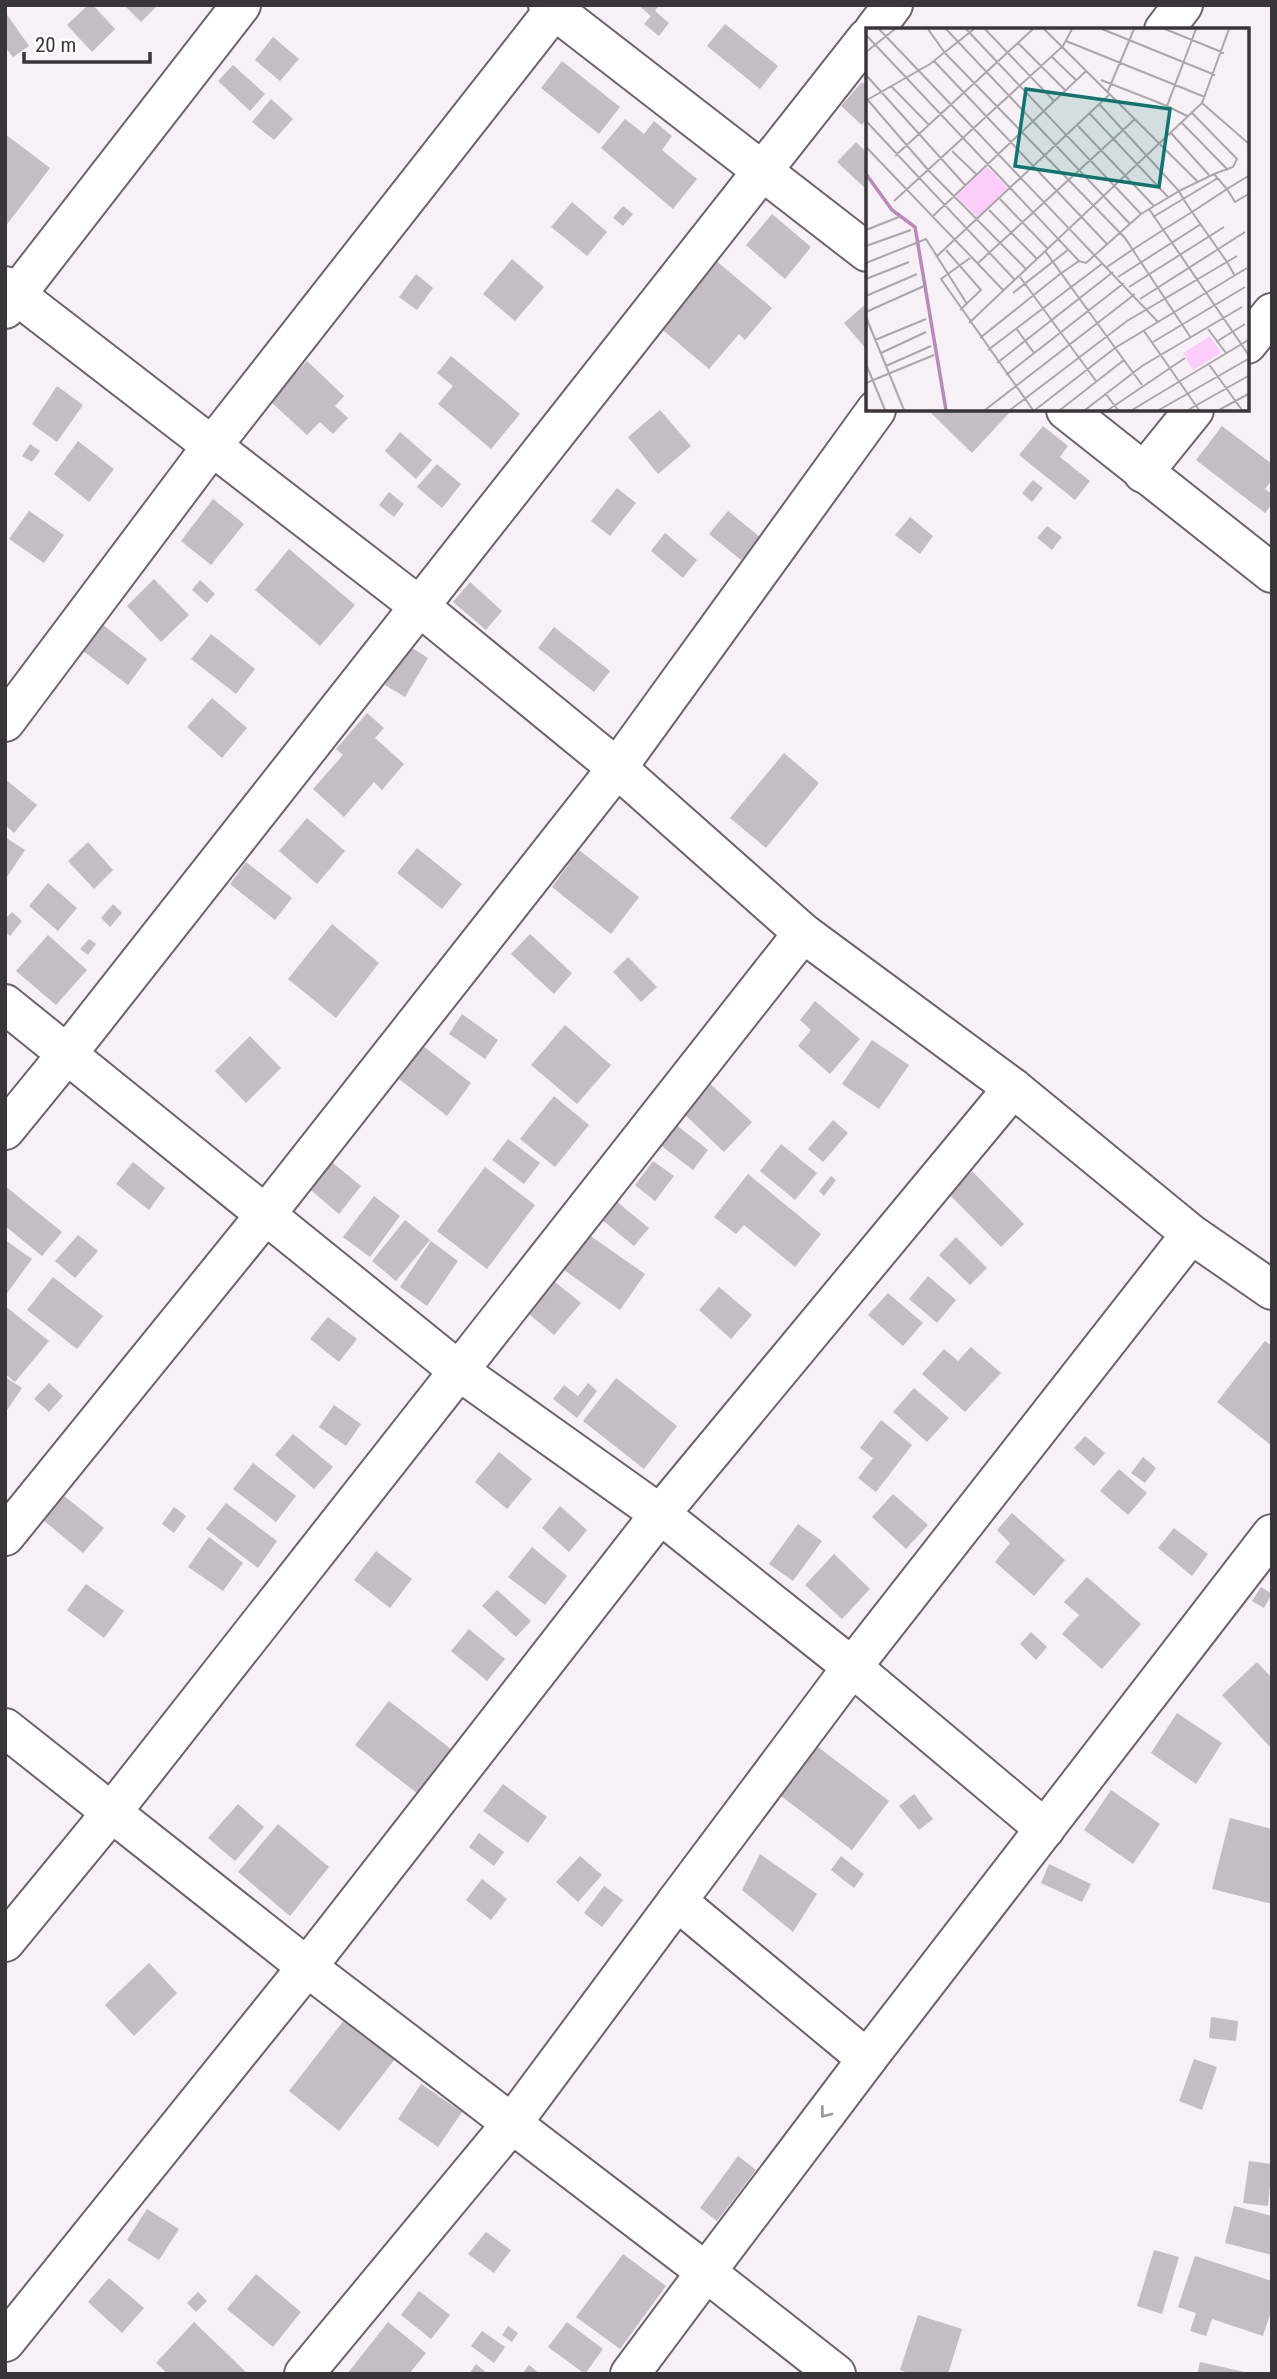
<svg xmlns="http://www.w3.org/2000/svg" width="1277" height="2379" viewBox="0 0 1277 2379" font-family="'Roboto Condensed',sans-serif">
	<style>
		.building { fill: #c4bdc4 }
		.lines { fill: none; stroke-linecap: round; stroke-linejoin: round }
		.minor-casing { stroke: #6b656b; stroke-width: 42 }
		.tertiary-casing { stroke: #6b656b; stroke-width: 42 }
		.minor { stroke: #fff; stroke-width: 38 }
		.tertiary { stroke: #fff; stroke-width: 38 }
		.oneway { stroke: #9c9a9c }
		.inset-river { fill: none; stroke: #b88bb7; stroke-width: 3.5 }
		.inset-road { fill: none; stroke: #aba6aa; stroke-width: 2 }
		.view { fill: #0f766e; fill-opacity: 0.15; stroke: #0f766e; stroke-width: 3.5 }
		.inset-edge { fill: none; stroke: #393639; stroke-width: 3.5 }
	</style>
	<rect width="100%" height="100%" fill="#f7f0f6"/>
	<g class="building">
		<polygon points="88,5 93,5 115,29 92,52 67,25"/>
		<polygon points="124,5 158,5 141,22"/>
		<polygon points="638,5 659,5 655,11 669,23 659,36 644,24 651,16"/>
		<polygon points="5,12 29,46 13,57 5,47"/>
		<polygon points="725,24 778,66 760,89 707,46"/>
		<polygon points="273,37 299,59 280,81 255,60"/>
		<polygon points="562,61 620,107 599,134 541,88"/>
		<polygon points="233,65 265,94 250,111 218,81"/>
		<polygon points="862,82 867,86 867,118 862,125 841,106"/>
		<polygon points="271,99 293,119 274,140 252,122"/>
		<polygon points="625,119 644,134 654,121 672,136 662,150 697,179 673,209 601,148"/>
		<polygon points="5,134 50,168 5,227"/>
		<polygon points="856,142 867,153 867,190 837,162"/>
		<polygon points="572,202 607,232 587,256 551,227"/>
		<polygon points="623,206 633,214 623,226 613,218"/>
		<polygon points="772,214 811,247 785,279 746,245"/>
		<polygon points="512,259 544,287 515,321 483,294"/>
		<polygon points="714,259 772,308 745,340 739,334 709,369 658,326"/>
		<polygon points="416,274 433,288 417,310 399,297"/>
		<polygon points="867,303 867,350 844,323"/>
		<polygon points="451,356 520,414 491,449 438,404 453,386 437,373"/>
		<polygon points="307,361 344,396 335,406 348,418 333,434 320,422 307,435 270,401"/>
		<polygon points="57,386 83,405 57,442 32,424"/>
		<polygon points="660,410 691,446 658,474 628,437"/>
		<polygon points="930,410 1008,410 1010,412 972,453 929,411"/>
		<polygon points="1043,426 1068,446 1060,457 1090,481 1075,500 1019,455"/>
		<polygon points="1222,426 1272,464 1272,480 1265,489 1272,494 1272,504 1265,513 1196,460"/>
		<polygon points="400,432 432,460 416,479 385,451"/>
		<polygon points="78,441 114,469 89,502 54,474"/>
		<polygon points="30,444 40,451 32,462 22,456"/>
		<polygon points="437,464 461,484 442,508 417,487"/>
		<polygon points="1033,480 1043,488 1032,502 1022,493"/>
		<polygon points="617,488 636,503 610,536 591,521"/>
		<polygon points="389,492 404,504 394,517 379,505"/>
		<polygon points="213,499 244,524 211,565 181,541"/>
		<polygon points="29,511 64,535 44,563 9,539"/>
		<polygon points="728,511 760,537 741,560 709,534"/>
		<polygon points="910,517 933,536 920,554 895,535"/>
		<polygon points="1047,526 1062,537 1052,550 1037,538"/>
		<polygon points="665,533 697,560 683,578 651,551"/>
		<polygon points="289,549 355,605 320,646 255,590"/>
		<polygon points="154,579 189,615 161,642 127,606"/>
		<polygon points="200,580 215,594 207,603 192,590"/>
		<polygon points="470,582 502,611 486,630 453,602"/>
		<polygon points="103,625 147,659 128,685 83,651"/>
		<polygon points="554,627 610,671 594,692 538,648"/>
		<polygon points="211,634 255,669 236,694 191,659"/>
		<polygon points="409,646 428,658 405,697 385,685"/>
		<polygon points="212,698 247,728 222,758 187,727"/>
		<polygon points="367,713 384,728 375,738 404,764 382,790 374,782 344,817 313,789 343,755 336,749"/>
		<polygon points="784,753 819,783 766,848 730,818"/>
		<polygon points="5,779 37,805 14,833 5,825"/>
		<polygon points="307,818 345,851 317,884 279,851"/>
		<polygon points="5,837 25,850 5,880"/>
		<polygon points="88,842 113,870 94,889 68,861"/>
		<polygon points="417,848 462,884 442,909 397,873"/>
		<polygon points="579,850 639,897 611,934 552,887"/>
		<polygon points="246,862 292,898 275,920 230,884"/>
		<polygon points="48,883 77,908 58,931 29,906"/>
		<polygon points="113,904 122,913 110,927 101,918"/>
		<polygon points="12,912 22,921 10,936 5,932 5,919"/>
		<polygon points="332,924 379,963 336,1018 288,979"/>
		<polygon points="530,934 572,973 554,994 511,954"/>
		<polygon points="48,935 87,970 56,1005 16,971"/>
		<polygon points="89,939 96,944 88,955 80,949"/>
		<polygon points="628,957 657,987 641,1002 613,972"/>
		<polygon points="815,1001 860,1039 830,1074 798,1046 811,1030 800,1020"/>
		<polygon points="462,1014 498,1040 485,1059 449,1034"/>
		<polygon points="565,1025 611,1065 577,1104 531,1065"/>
		<polygon points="250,1036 281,1068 246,1103 215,1071"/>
		<polygon points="872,1040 909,1065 879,1109 842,1084"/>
		<polygon points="423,1046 471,1083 447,1116 399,1079"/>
		<polygon points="707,1081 752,1122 724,1152 681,1111"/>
		<polygon points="554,1096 589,1125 555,1167 520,1139"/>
		<polygon points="833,1120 848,1133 823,1162 808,1149"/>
		<polygon points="674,1123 708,1150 693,1170 659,1144"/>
		<polygon points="508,1139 540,1163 524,1184 492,1160"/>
		<polygon points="781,1144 817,1173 795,1200 760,1171"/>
		<polygon points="328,1159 361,1186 339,1214 306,1186"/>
		<polygon points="653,1161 674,1176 655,1201 635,1185"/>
		<polygon points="133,1162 165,1188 149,1210 116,1184"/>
		<polygon points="485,1167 535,1205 487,1269 437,1231"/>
		<polygon points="972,1171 1024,1224 1001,1247 949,1194"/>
		<polygon points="748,1174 821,1234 795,1267 744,1225 736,1234 714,1217"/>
		<polygon points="831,1176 836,1180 824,1196 819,1191"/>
		<polygon points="5,1186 62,1232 42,1256 5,1226"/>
		<polygon points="374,1196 400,1216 370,1257 343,1237"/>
		<polygon points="616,1201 649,1228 634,1246 601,1219"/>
		<polygon points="405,1220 430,1240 396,1281 372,1261"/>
		<polygon points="582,1230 645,1274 620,1310 557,1265"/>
		<polygon points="78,1235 98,1251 75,1278 55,1261"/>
		<polygon points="956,1237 987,1268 970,1285 939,1255"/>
		<polygon points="5,1240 32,1259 5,1296"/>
		<polygon points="431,1241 458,1261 427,1306 400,1287"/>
		<polygon points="928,1276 956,1300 937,1323 909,1299"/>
		<polygon points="53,1277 103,1316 77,1349 27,1310"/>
		<polygon points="555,1282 581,1303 554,1335 529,1314"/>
		<polygon points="719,1287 752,1315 731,1339 699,1310"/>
		<polygon points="888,1293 923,1323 903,1346 868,1315"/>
		<polygon points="5,1306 49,1341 15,1382 5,1374"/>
		<polygon points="328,1317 357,1339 339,1362 310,1339"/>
		<polygon points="1265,1341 1272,1346 1272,1446 1217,1402"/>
		<polygon points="971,1347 1001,1373 965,1412 922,1374 944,1349 958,1361"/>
		<polygon points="5,1377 22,1388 7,1410 5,1408"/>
		<polygon points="616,1378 677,1426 644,1469 583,1421"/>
		<polygon points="49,1383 63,1396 49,1412 34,1399"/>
		<polygon points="588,1383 597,1391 577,1418 553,1399 564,1385 578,1396"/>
		<polygon points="914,1388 949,1418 927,1442 893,1412"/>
		<polygon points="334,1405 361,1424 346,1446 319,1427"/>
		<polygon points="881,1420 912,1445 876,1492 858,1478 873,1458 860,1448"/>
		<polygon points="293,1434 333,1467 314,1489 275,1455"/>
		<polygon points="1085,1436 1105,1453 1094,1466 1074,1448"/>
		<polygon points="499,1452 532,1479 507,1509 475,1482"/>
		<polygon points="1143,1457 1156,1468 1145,1483 1131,1473"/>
		<polygon points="253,1463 296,1496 276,1522 233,1489"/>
		<polygon points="1119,1469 1147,1493 1128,1515 1100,1491"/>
		<polygon points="893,1494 928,1525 906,1549 872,1517"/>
		<polygon points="63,1495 104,1528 83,1553 43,1520"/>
		<polygon points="226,1503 277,1541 258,1568 206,1529"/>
		<polygon points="560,1506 587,1530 569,1552 542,1528"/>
		<polygon points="174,1507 186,1516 174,1533 162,1524"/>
		<polygon points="1012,1513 1065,1560 1034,1596 995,1562 1010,1543 997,1530"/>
		<polygon points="798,1524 822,1541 793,1581 769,1564"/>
		<polygon points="1174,1528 1208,1554 1192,1576 1158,1548"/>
		<polygon points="209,1537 243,1563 223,1591 188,1567"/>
		<polygon points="532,1547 567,1576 545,1605 508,1577"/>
		<polygon points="376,1551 412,1579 390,1608 354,1580"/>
		<polygon points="834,1554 870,1589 842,1619 805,1585"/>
		<polygon points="1087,1577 1141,1624 1102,1669 1062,1634 1079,1615 1064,1602"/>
		<polygon points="86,1584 124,1611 104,1638 67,1610"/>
		<polygon points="1261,1587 1272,1594 1264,1608 1252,1601"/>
		<polygon points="497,1590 531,1621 516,1637 482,1606"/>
		<polygon points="469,1629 505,1659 487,1681 451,1651"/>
		<polygon points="1031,1632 1047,1647 1036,1660 1020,1644"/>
		<polygon points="1257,1662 1272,1678 1270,1747 1222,1695"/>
		<polygon points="389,1701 456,1753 422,1797 355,1745"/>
		<polygon points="1177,1713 1222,1743 1196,1784 1151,1753"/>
		<polygon points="818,1747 889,1801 852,1850 781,1796"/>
		<polygon points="503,1784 547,1817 528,1843 483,1811"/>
		<polygon points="1111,1790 1160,1824 1133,1864 1084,1830"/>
		<polygon points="914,1794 933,1819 919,1830 899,1806"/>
		<polygon points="238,1804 264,1827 235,1861 208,1838"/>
		<polygon points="1230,1818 1272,1829 1272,1904 1212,1889"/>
		<polygon points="278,1824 329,1867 290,1916 238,1872"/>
		<polygon points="479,1833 504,1852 494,1866 469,1847"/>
		<polygon points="760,1854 817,1894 793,1932 742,1890"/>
		<polygon points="580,1856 602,1875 578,1902 556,1882"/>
		<polygon points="841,1856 864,1874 854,1888 831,1870"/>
		<polygon points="1049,1864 1091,1884 1082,1902 1041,1883"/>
		<polygon points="482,1879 507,1899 491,1920 466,1900"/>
		<polygon points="604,1886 623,1900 602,1927 584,1913"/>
		<polygon points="149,1963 177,1993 134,2036 105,2005"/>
		<polygon points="1211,2017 1238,2021 1236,2041 1209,2038"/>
		<polygon points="345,2019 395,2059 339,2131 289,2091"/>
		<polygon points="1194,2059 1217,2067 1202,2110 1179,2101"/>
		<polygon points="421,2084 462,2112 438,2147 398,2119"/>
		<polygon points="738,2156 756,2170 717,2221 700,2208"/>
		<polygon points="1249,2161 1272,2164 1268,2206 1243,2203"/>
		<polygon points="1234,2206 1272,2216 1272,2255 1225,2243"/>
		<polygon points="147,2209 179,2229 159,2260 127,2240"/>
		<polygon points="486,2232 511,2250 494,2273 468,2254"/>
		<polygon points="1154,2250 1179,2257 1162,2314 1137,2306"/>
		<polygon points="623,2254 666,2286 620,2349 576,2317"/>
		<polygon points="1195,2256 1272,2281 1272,2308 1263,2336 1212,2319 1206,2336 1190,2331 1196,2313 1178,2307"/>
		<polygon points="256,2274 301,2312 273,2347 227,2309"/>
		<polygon points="109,2278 144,2308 122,2333 88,2302"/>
		<polygon points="419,2291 450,2315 431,2339 401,2315"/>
		<polygon points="198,2292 207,2301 196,2312 187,2303"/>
		<polygon points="918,2315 962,2329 948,2374 911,2374 900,2370"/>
		<polygon points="194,2322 248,2374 168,2374 156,2363"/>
		<polygon points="388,2322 426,2353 409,2374 347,2374"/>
		<polygon points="567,2322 603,2349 585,2374 548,2347"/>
		<polygon points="508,2326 518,2333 512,2342 502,2335"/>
		<polygon points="482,2331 505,2347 494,2363 471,2346"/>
		<polygon points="1200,2362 1249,2373 1248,2374 1197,2374"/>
		<polygon points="476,2364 488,2374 469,2374"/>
		<polygon points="529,2365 540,2374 522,2374"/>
	</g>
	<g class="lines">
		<defs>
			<g id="minor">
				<polyline points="548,5 867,252"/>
				<polyline points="874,30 893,5"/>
				<polyline points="1164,30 1183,5"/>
				<polyline points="5,286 419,606 617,768 803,933 1013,1088 1191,1234 1272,1290"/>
				<polyline points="5,309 241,5"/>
				<polyline points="1247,344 1272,313"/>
				<polyline points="1066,410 1272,573"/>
				<polyline points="1143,473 1194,410"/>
				<polyline points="5,722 212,446 558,5"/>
				<polyline points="5,1004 459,1371 660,1514 852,1667 1045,1829"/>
				<polyline points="5,1130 67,1054 867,38"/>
				<polyline points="5,1536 266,1214 617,768 876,410"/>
				<polyline points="677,1901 852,1667 1191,1234"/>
				<polyline points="5,1942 111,1813 803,933"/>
				<polyline points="867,2059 1272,1534"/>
				<polyline points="5,2342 307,1967 660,1514 1013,1088"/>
				<polyline points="304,2374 513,2122"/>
				<polyline points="630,2374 706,2272 836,2374"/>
			</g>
			<polyline id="tertiary" points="5,1728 307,1967 706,2272 867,2059 677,1901 513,2122"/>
		</defs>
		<use href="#minor" class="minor-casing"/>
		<use href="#tertiary" class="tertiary-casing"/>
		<use href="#minor" class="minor"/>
		<use href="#tertiary" class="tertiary"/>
	</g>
	<defs><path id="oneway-chevron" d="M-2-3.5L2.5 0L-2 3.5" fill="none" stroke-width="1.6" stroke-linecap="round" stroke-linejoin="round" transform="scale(1.75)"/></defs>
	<use class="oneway" href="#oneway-chevron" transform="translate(825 2113) rotate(128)"/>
	<g transform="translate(866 28)">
		<rect width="383" height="383" fill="#f7f0f6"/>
		<path d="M121 139 142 160 112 190 90 168ZM344 308 355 325 327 342 317 325Z" fill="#fbcef9"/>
		<path class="inset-river" d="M0 146 26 182 49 199 80 382"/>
		<path class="inset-road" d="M13 1 292 294M62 1 79 25 259 210 325 310M80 1 264 196M100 1 275 186M119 1 188 73M178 1 331 153M236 1 349 47M299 1 358 25M0 7 213 233M200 13 339 69M152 15 199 62M0 24 29 1M185 28 210 52M68 33 242 217M0 47 99 157M235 52 301 78 330 1M25 58 63 97M242 63 268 1M0 70 63 143 161 242M1 72 64 36 108 1M336 75 383 116M301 78 321 88M325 84 371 131 367 139 348 146M224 86 302 169M0 93 149 252M315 94 362 142M212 98 288 178M304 104 343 147M0 119 138 263M86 123 110 146M29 128 167 1M384 147 361 161 369 174 384 165M134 171 182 221M28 173 197 18 206 1M283 181 384 329M123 182 171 231M66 189 220 43M287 189 352 150M0 202 33 189M0 218 45 202M80 222 115 262 94 282M179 223 276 357M70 229 244 66M104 230 75 251 167 382M0 235 60 211 101 276M111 236 269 91M241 239 266 222 297 202 326 184 361 161 348 146 313 163 318 172 326 184 361 234 369 248M154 249 230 353M252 249 335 196M0 251 43 234M263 259 358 199M147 265 203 221M0 268 51 246M274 271 379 204M0 284 58 258M0 289 38 382M103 295 336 75 363 1M150 300 168 325M342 301 360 325M278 303 333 382M114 310 194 246 213 233 220 235 275 186 313 163 234 77M9 312 60 291M287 314 379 259M350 314 379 296M122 322 237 235M15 325 60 304M131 335 247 244M342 335 376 382M0 336 19 382M20 338 65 318M140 347 258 255M0 355 68 327M239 365 252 382M119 382 269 266M144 382 261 293 371 228M169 382 249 320 381 240M194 382 258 332M219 382 276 338 376 279M242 382 319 330M266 382 384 311M293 382 384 330M322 382 384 347M353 382 384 365"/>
		<path class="view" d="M160 61 304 81 293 159 149 138Z"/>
		<rect width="383" height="383" class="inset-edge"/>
	</g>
	<rect width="1277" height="2379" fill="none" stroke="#393639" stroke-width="14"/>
	<path d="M24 52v10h126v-10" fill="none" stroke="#393639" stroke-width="3.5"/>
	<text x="35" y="52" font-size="21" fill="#393639" stroke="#ffffff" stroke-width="5" paint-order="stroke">20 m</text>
</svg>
